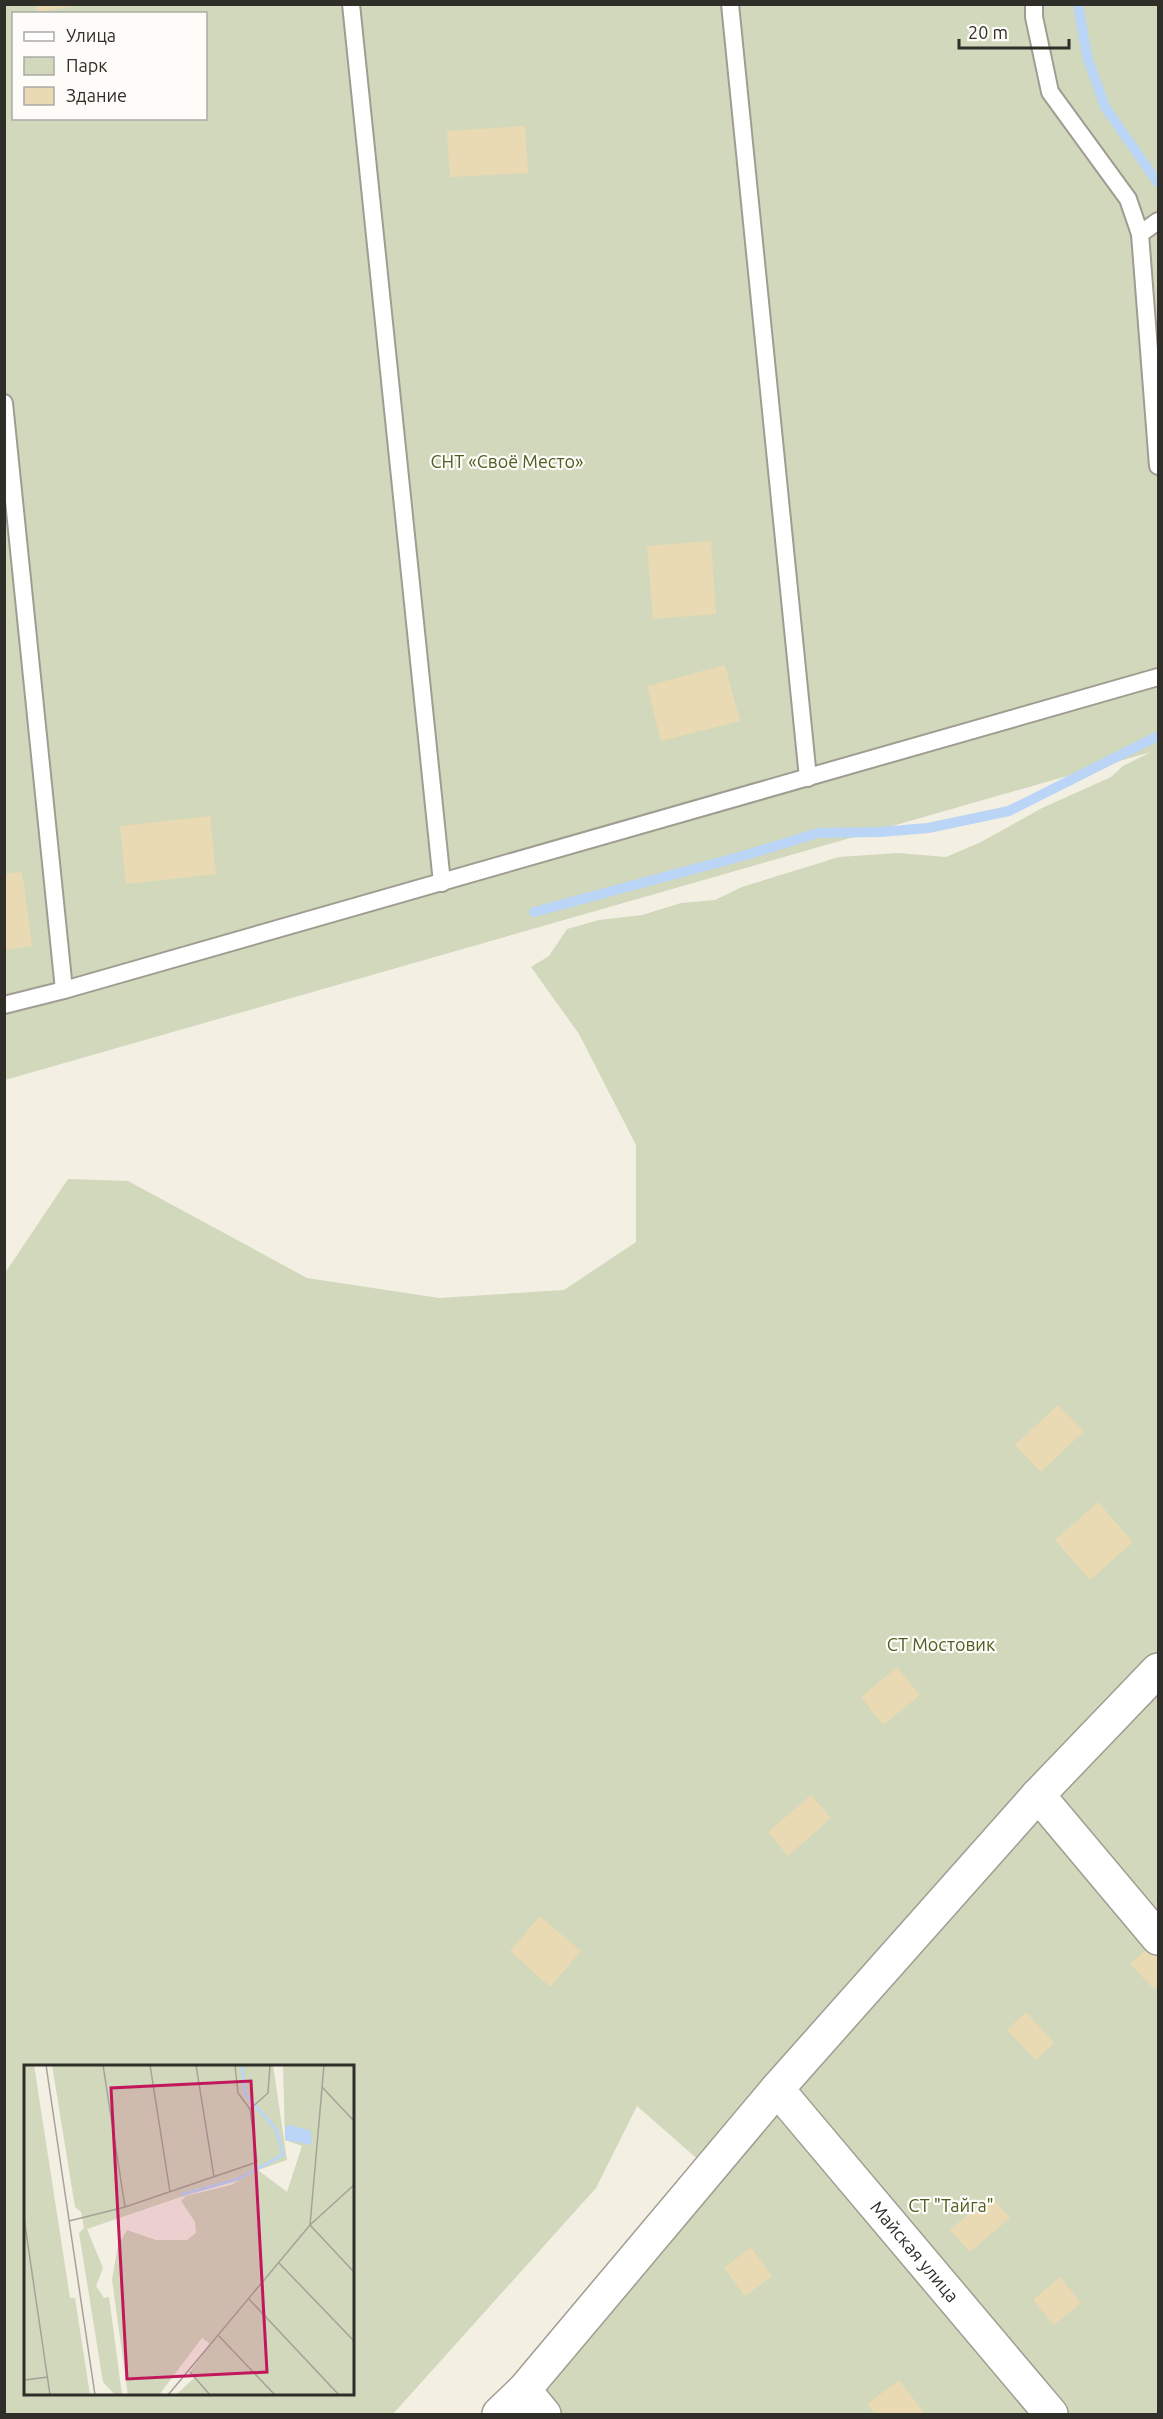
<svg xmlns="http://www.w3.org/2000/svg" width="1163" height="2419" viewBox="0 0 1163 2419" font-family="Ubuntu,sans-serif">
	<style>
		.green { fill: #d1d8bb; fill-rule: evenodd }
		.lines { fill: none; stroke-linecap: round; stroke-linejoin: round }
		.stream { stroke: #bad5f5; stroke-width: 10 }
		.building { fill: #eadab3 }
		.service-casing { stroke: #a19c91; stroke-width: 20 }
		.minor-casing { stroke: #a19c91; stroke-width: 36 }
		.service { stroke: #fff; stroke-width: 16 }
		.minor { stroke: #fff; stroke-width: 33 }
		.labels { text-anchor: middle; stroke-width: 4.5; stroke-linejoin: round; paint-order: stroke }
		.park-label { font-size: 18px; fill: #505c20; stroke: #fefcf8 }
		.street-label { font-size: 18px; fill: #2f2e29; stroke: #fefcf8 }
		.inset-river { fill: none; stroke: #bad5f5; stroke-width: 3 }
		.inset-road { fill: none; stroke: #a5a299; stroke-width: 1.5 }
		.view { fill: #c2185b; fill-opacity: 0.15; stroke: #c2185b; stroke-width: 3 }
		.inset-edge { fill: none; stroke: #2f2e29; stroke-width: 3 }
	</style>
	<rect width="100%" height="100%" fill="#f4efe3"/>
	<path class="green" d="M5 5H1158V2414H544L524 2390 710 2170 637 2106 596 2188 393 2414H4L5 1273 68 1179 128 1181 307 1278 439 1298 564 1290 636 1242V1145L579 1034 531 967 549 956 567 929 599 920 642 915 681 903 715 900 742 887 839 857 898 853 946 857 981 842 1042 808 1111 777 1123 766 1151 752 5 1080ZM14 14H206V118H14ZM26 2066H352V2394H26Z"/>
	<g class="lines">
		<g class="stream">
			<polyline points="1078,4 1087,56 1105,107 1158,183"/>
			<polyline points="534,912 746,855 818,833 880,832 928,828 1009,811 1158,736"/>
		</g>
	</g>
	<g class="building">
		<polygon points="36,4 76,4 76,6 37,12"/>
		<polygon points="525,126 528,173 450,177 447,131"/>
		<polygon points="711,541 716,614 653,619 647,546"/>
		<polygon points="725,665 740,721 661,741 647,686"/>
		<polygon points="210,816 216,874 126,884 120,826"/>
		<polygon points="22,872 32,946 4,950 4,874"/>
		<polygon points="1058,1405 1084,1431 1041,1472 1015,1445"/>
		<polygon points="1098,1502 1133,1542 1090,1580 1055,1540"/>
		<polygon points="897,1667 920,1695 883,1725 861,1697"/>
		<polygon points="811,1795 831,1818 788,1856 768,1832"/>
		<polygon points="540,1916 581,1951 550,1987 510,1951"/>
		<polygon points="1149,1947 1158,1958 1158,1986 1154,1989 1130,1964"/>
		<polygon points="1026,2012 1054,2043 1036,2060 1007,2030"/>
		<polygon points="990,2195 1010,2218 970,2252 950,2230"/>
		<polygon points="751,2247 772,2276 745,2296 724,2268"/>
		<polygon points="1060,2277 1081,2303 1054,2325 1033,2300"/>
		<polygon points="899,2380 925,2414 875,2414 867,2404"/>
	</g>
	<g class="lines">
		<defs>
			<g id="service">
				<polyline points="351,4 442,883"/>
				<polyline points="730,4 808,778"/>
				<polyline points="1034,4 1034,17 1050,92 1128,199 1140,234 1158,466"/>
				<polyline points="1140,234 1158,221"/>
				<polyline points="4,403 64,990"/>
				<polyline points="4,1005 64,990 1158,677"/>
			</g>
			<g id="minor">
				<polyline points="1038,1795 1158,1938"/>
				<path id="s1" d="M777 2089 1051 2414"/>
				<polyline points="524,2390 544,2414"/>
				<polyline points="499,2414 524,2390 777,2089 1038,1795 1158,1670"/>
			</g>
		</defs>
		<use href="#service" class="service-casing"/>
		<use href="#minor" class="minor-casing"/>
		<use href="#service" class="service"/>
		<use href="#minor" class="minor"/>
	</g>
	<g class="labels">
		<g class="park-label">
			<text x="507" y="468">СНТ «Своё Место»</text>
			<text x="941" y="1651">СТ Мостовик</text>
			<text x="951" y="2212">СТ "Тайга"</text>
		</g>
		<g class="street-label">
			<text dy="6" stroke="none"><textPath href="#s1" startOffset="213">Майская улица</textPath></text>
		</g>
	</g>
	<g transform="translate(24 2065)">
		<rect width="330" height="330" fill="#f4efe3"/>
		<path d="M0 0H10L46 233H51L66 330H0ZM28 0H249L263 95 234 105 263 127 278 81 261 75 259 0H330V330H152L170 313 166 307 186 279 178 273 135 330H104L88 215 94 180 103 165 132 175H163L172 168 171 157 157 136 162 131 207 120 227 108 63 164 79 203 72 221 80 233 85 232 98 330H91L79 317 55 168 60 163 57 147 51 142Z" fill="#d1d8bb"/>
		<path d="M267 60 287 66 288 80 261 75V62Z" fill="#bad5f5"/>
		<path class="inset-river" d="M157 130 214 114 259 90 252 64 221 29 218 0"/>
		<path class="inset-road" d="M22 0 71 330M79 0 101 142M126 0 146 127M172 0 190 112M298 22 330 56M226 44 244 28 246 0M0 153 26 330M45 156 101 142 233 97 226 44 214 28 211 0M286 160 300 0M286 160 330 207M254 197 330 276M224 233 315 330M194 270 251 330M166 307 186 330M0 315 24 312M144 330 286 160 330 120"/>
		<path class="view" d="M227 16 243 307 103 314 87 23Z"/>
		<rect width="330" height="330" class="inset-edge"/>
	</g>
	<rect width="1163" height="2419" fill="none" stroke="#2f2e29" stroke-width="12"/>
	<rect x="12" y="12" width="195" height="108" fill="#fefcf8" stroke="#abaaa5" stroke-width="1.5"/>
	<rect x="24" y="32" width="30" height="9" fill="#ffffff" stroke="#abaaa5" stroke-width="1.5"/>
	<text x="66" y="42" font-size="18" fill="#2f2e29">Улица</text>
	<rect x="24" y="57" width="30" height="18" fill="#d1d8bb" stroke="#abaaa5" stroke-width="1.5"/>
	<text x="66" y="72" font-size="18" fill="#2f2e29">Парк</text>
	<rect x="24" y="87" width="30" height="18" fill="#eadab3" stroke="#abaaa5" stroke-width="1.5"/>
	<text x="66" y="102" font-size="18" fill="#2f2e29">Здание</text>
	<path d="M959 39v9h110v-9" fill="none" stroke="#2f2e29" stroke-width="3"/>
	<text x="968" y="39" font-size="18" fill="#2f2e29" stroke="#fefcf8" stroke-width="4.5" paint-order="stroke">20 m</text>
</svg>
